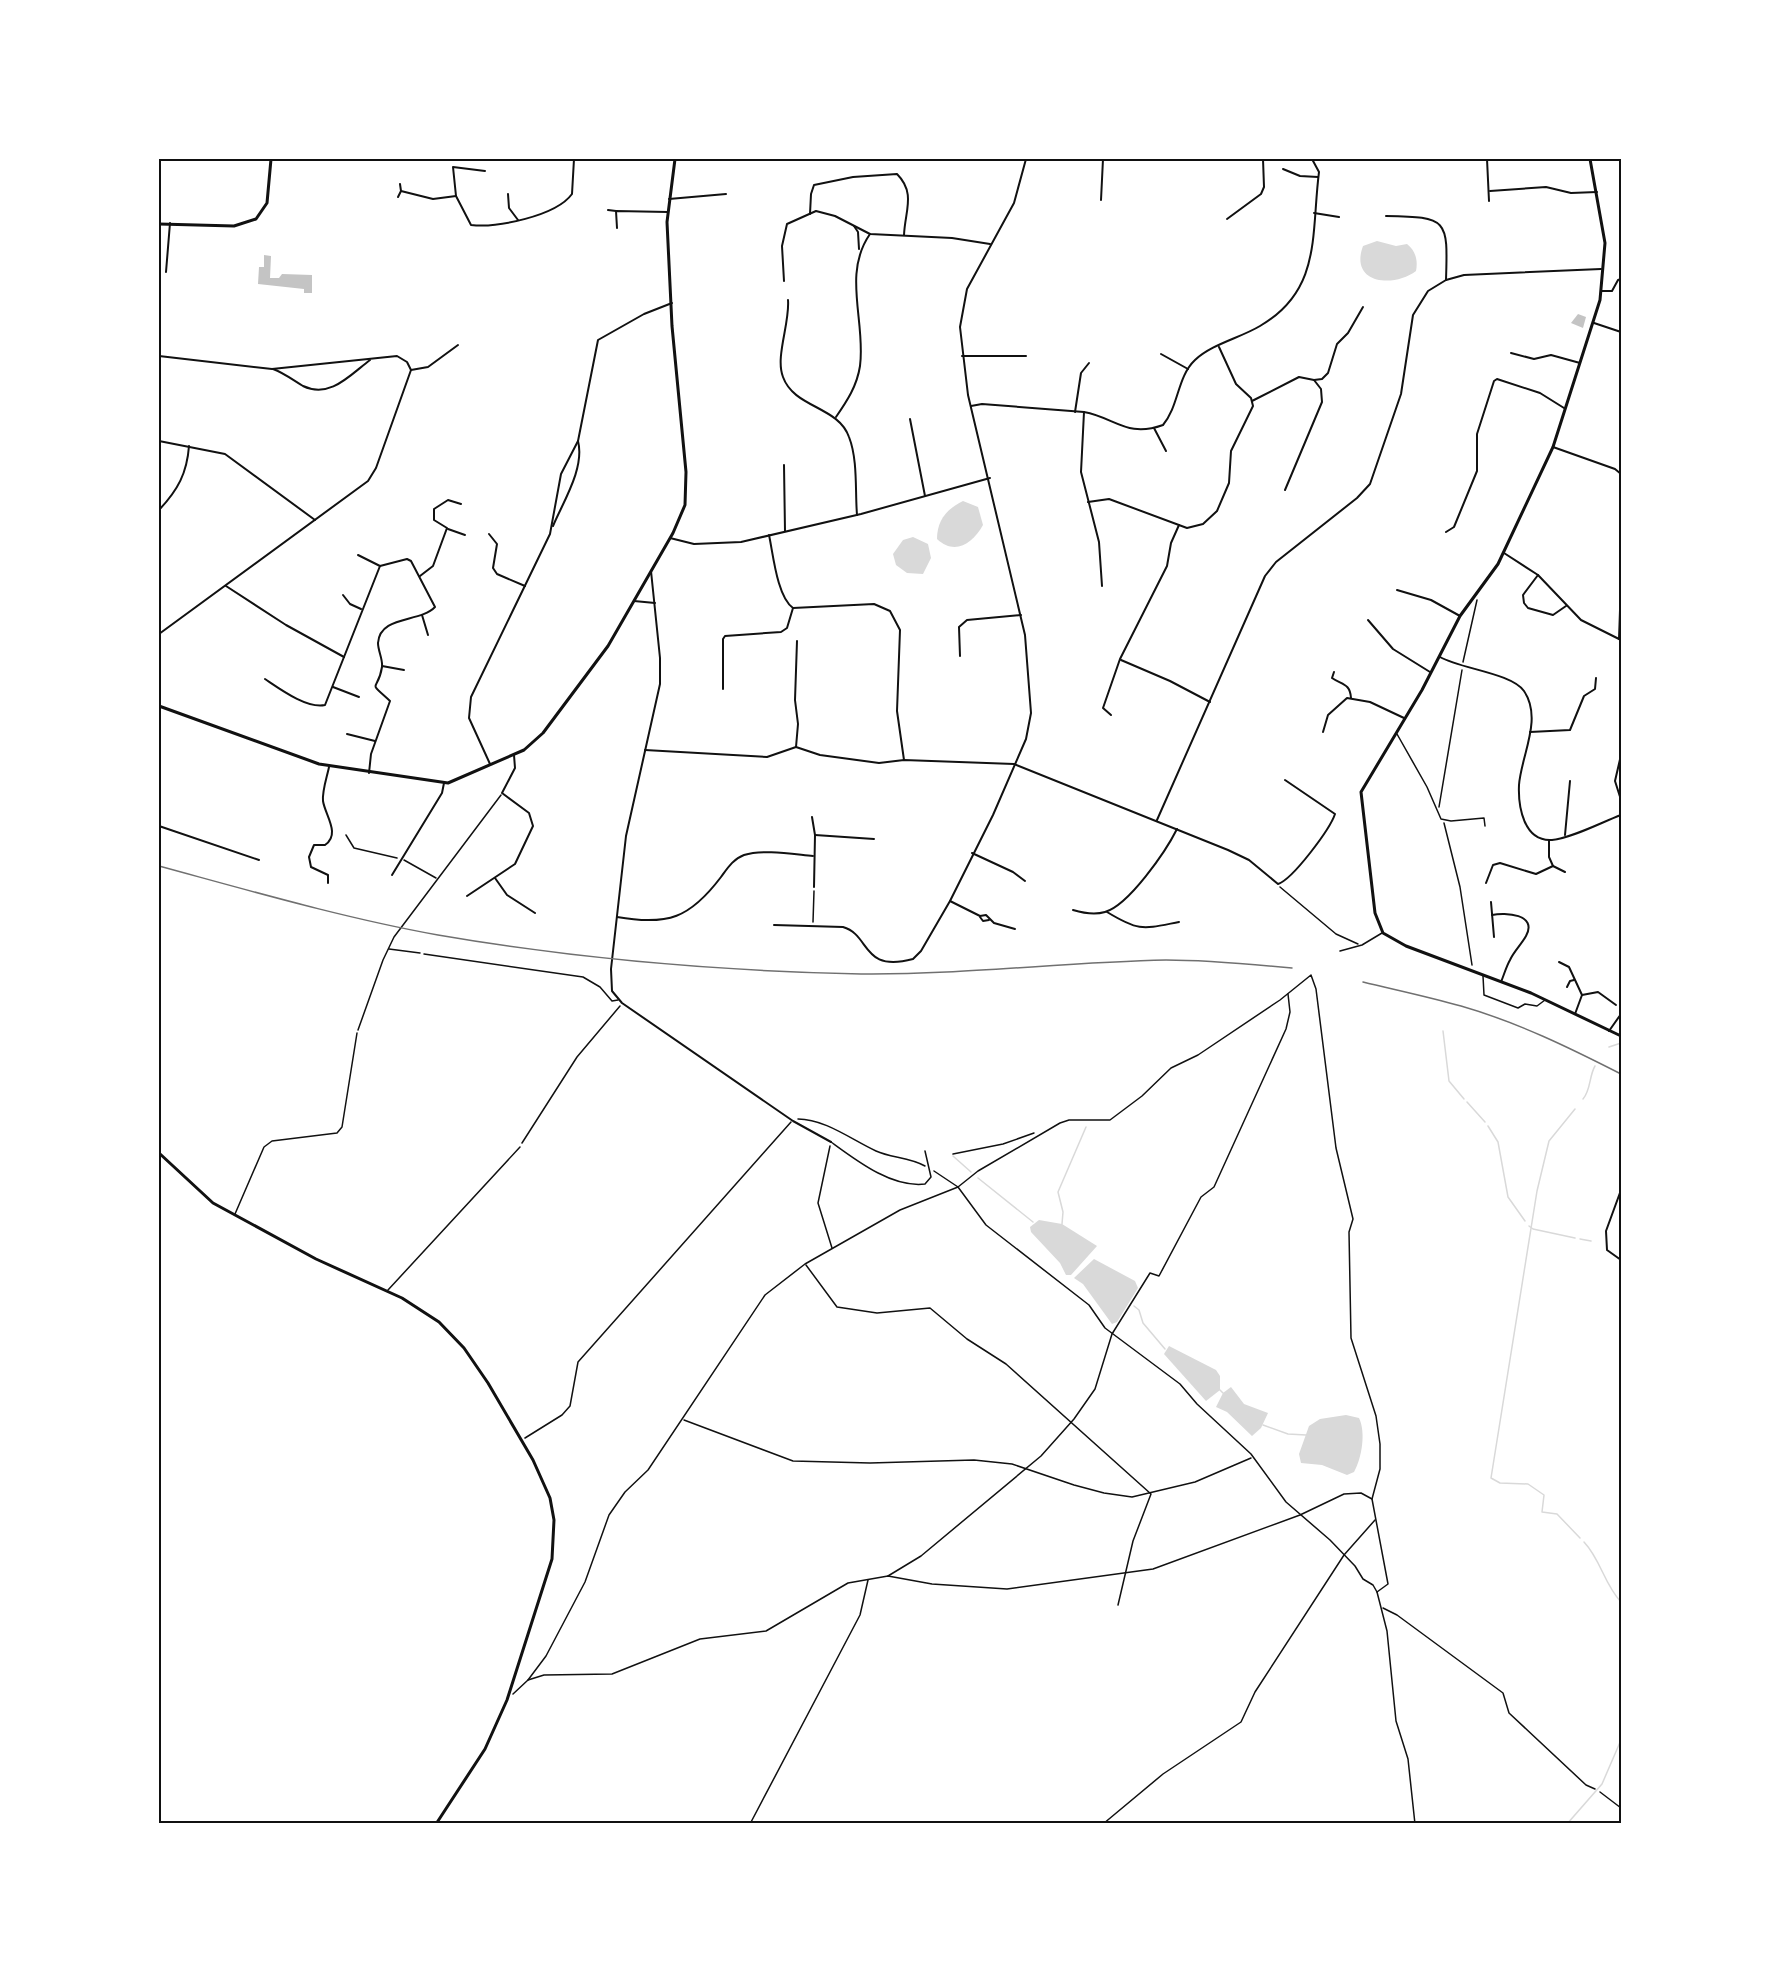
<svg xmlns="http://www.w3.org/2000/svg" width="1780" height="1983" viewBox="0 0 1780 1983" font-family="Barlow,sans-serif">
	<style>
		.water { fill: #d9d9d9 }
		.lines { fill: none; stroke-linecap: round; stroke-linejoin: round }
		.stream { stroke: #d9d9d9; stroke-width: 1.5 }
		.building { fill: #c4c4c4 }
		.path { stroke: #111; stroke-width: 1.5 }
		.service { stroke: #111; stroke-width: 1.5 }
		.minor { stroke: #111; stroke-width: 2 }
		.tertiary { stroke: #111; stroke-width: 3 }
		.rail { stroke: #707070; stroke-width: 1.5 }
		.neatline { fill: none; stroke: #111; stroke-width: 2 }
	</style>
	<rect width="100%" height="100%" fill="#fff"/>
	<g class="water">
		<path d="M1377 241 1396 246 1407 244C1416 251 1418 261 1416 271 1394 288 1349 284 1363 246Z"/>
		<path d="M963 501 978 507 983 525C973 543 955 556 937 539 937 520 947 509 963 501Z"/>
		<polygon points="913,537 928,544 931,558 923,574 907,573 896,565 893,554 903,540"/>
		<polygon points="1039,1220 1062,1224 1097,1246 1071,1275 1066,1275 1060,1263 1031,1232 1030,1227"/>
		<polygon points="1094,1259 1135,1281 1138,1288 1117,1322 1112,1324 1083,1284 1074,1278"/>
		<polygon points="1169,1346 1216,1370 1220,1376 1220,1390 1206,1401 1164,1354"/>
		<polygon points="1231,1387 1244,1404 1268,1413 1261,1428 1252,1436 1227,1412 1216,1407 1223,1393"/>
		<path d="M1346 1415 1359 1418C1366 1432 1362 1458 1354 1472L1347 1475 1322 1465 1301 1463 1299 1454 1309 1426 1320 1419Z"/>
	</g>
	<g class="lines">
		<g class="stream">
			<polyline points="1443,1031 1449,1081 1464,1099"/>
			<polyline points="1609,1047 1621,1043"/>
			<path d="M1583 1099C1591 1090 1589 1076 1595 1066"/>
			<polyline points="1467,1102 1485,1122"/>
			<polyline points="1575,1109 1549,1141 1537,1191 1491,1478 1500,1483 1528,1484 1544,1495 1542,1512 1557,1514 1580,1538"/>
			<polyline points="1488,1126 1498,1142 1508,1197 1525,1221"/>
			<polyline points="953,1156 971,1172"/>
			<polyline points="978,1178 1033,1222"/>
			<polyline points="1062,1224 1063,1212 1058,1192 1086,1127"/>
			<polyline points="1529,1226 1533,1229 1575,1238"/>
			<polyline points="1580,1239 1591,1241"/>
			<polyline points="1134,1306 1139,1310 1143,1323 1165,1349"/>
			<polyline points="1220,1390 1223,1393"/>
			<polyline points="1263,1425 1288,1434 1306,1435"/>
			<path d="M1584 1542C1601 1560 1604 1584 1621 1602"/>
			<polyline points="1567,1824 1602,1784 1621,1740"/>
		</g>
	</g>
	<g class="building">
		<polygon points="264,255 271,256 270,278 279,278 282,274 312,275 312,293 304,293 304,289 258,284 259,267 264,267"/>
		<polygon points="1578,314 1586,317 1583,328 1571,323"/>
	</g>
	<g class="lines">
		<g class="path">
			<polyline points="1463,662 1477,600"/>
			<polyline points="1439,807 1462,670"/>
			<polyline points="1444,823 1460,887 1472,965"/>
			<polyline points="346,835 354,848 397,858"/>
			<polyline points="404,860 436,878"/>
			<polyline points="1280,887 1336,934 1358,944"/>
			<polyline points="813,922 814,891"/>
			<polyline points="389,949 420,953"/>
			<polyline points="358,1030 383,960 394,937 501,795"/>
			<path d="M798 1119C825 1119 852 1140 876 1151 891 1158 909 1157 925 1166"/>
			<polyline points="522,1143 577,1057 620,1006"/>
			<polyline points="830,1146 818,1203 832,1248"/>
			<polyline points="953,1154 1003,1144 1034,1133"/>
			<polyline points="934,1171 958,1187 986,1225 1089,1305 1105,1328 1180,1384 1197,1404 1251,1454 1286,1502 1330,1540 1355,1566 1363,1579 1373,1585 1377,1592 1387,1631 1396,1721 1408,1759 1415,1824"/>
			<polyline points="806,1265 837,1307 877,1313 930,1308 967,1339 1006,1364 1151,1494 1133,1541 1118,1605"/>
			<polyline points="684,1420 793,1461 870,1463 974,1460 1012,1464 1074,1485 1104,1493 1132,1497 1195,1482 1251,1458"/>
			<polyline points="525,1438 562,1415 570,1406 578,1362 791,1122"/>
			<polyline points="888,1576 921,1556 1041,1456 1074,1419 1095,1389 1112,1334 1150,1273 1159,1276 1201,1197 1214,1187 1286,1029 1290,1012 1288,994"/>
			<polyline points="1383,1608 1397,1615 1503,1693 1509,1713 1586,1785 1595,1789"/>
			<polyline points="528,1680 546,1656 585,1582 609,1515 625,1492 648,1470 765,1295 805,1264 900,1210 958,1187 978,1171 1060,1123 1069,1120 1110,1120 1142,1096 1171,1068 1198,1055 1280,1000 1311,975 1316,989 1336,1148 1353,1219 1349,1232 1351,1338 1376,1416 1380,1444 1380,1469 1372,1499 1388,1584 1377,1592"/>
			<polyline points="513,1694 528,1680 544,1675 612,1674 700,1639 766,1631 848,1583 888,1576 932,1584 1007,1589 1153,1569 1300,1515 1344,1494 1361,1493 1372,1499"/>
			<polyline points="1600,1792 1621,1808"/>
			<polyline points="750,1824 860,1615 868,1580"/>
			<polyline points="1103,1824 1163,1774 1241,1722 1255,1692 1344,1555 1375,1520"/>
		</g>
		<g class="service">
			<polyline points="1397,734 1427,787 1441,819 1451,821 1484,818 1485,826"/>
			<polyline points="1340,951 1362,945 1382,933"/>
			<polyline points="424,954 583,977 600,987 612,1001 618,1000"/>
			<polyline points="1483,976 1484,995 1518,1008 1525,1004 1537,1006 1545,1000"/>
			<path d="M831 1142C857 1161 892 1188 925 1184L931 1177 925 1151"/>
			<polyline points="235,1214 264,1147 272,1141 337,1133 342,1127 357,1033"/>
			<polyline points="388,1290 520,1147"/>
			<polyline points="1621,1777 1621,1786"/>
		</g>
		<g class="minor">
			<polyline points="1265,159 1267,159"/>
			<polyline points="1487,159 1489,201"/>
			<polyline points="1283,169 1300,176 1318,177"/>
			<path d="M485 171 453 167 456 196 471 225C497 228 556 216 572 194L574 159"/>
			<polyline points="401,191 433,199 456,196"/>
			<polyline points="1490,191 1546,187 1571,193 1597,192"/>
			<polyline points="508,194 509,208 518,220"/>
			<polyline points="398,197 401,191 400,184"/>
			<polyline points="669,199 726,194"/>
			<polyline points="1101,200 1103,159"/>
			<polyline points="608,210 616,211"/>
			<polyline points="1314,213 1339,217"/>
			<path d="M810 214 811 194 814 185 853 177 897 174C916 193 905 211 904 235"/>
			<path d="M1386 216C1448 217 1448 219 1446 280"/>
			<polyline points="1227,219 1261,194 1264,187 1263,159"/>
			<polyline points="854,226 858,232 859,249"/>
			<polyline points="617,228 616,211 668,212"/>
			<polyline points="166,272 170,223"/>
			<polyline points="784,281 782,246 787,224 816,211 835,216 870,234 952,238 990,244"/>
			<polyline points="1601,291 1612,291 1618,280 1621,279"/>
			<path d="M788 300C790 323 775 357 783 377 794 408 838 406 849 437 858 460 855 491 857 515"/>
			<polyline points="1594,323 1621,332"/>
			<polyline points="1511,353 1534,359 1551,355 1580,363"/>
			<polyline points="1161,354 1188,369"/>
			<polyline points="159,356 272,369 397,356 407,362 411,370 376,468 368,481 159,634"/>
			<polyline points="962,356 1026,356"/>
			<path d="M273 369C284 373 293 380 303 386 330 399 350 375 370 360"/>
			<polyline points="411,370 428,367 458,345"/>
			<polyline points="1314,380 1322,379 1328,373 1337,344 1348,333 1363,307"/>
			<polyline points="1252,401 1299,377 1314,380 1321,389 1322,402 1285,490"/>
			<path d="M971 406 982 404 1084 412C1116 418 1127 438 1163 425 1179 406 1177 377 1195 360 1212 344 1240 338 1260 326 1322 290 1311 234 1319 172L1312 159"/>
			<polyline points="1075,412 1081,373 1089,363"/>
			<polyline points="1084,412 1081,472 1099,542 1102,586"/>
			<path d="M836 417C847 401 857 386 860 366 866 322 842 274 870 234"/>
			<polyline points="910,419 925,496"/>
			<polyline points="1154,428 1166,451"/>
			<polyline points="159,441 225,454 315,520"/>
			<polyline points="1553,447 1615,469 1621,474"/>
			<polyline points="784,465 785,531"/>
			<polyline points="1088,502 1109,499 1187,528 1203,524 1217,511 1229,483 1231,451 1253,406 1251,398 1236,384 1219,347"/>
			<path d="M159 510C178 490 187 473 189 446"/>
			<path d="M553 526C563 502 585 468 578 441"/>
			<polyline points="448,529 465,535"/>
			<polyline points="1446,532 1454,527 1477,471 1477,434 1494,381 1497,379 1540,393 1564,408"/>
			<polyline points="489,534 497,544 493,568 497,574 525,586"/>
			<path d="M769 535C773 553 777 597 793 608"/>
			<polyline points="670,538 694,544 741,542 861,514 990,478"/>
			<polyline points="1504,553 1538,575 1581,620 1621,640"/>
			<polyline points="358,555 380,566"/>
			<polyline points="651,571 660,658 660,684 626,836 611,969 612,991 622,1003 793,1121 831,1142"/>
			<polyline points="1538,575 1523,595 1524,603 1528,608 1553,615 1566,606"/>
			<polyline points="420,576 433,566 447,528 434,520 434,509 448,500 461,504"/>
			<polyline points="226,586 286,625 344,657"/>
			<polyline points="1397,590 1431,600 1460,616"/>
			<polyline points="1620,594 1621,578"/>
			<polyline points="343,595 350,604 361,609"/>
			<polyline points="634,601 655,603"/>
			<polyline points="793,608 874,604 890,611 900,630 897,711 904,760"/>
			<polyline points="422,615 428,635"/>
			<polyline points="1368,620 1393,649 1430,672"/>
			<polyline points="1619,639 1620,610"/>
			<polyline points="960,656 959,627 967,620 1021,615"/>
			<path d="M1440 657C1461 669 1511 673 1524 691 1543 719 1521 756 1519 785 1518 807 1524 842 1552 840 1572 838 1602 822 1621 815"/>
			<polyline points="1121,660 1170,681 1210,702"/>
			<polyline points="382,666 404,670"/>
			<path d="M1334 672 1332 678C1342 685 1350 683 1351 698"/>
			<path d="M265 679C280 689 307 709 325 705L380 566 407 559 411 561 435 607C420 623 380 615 378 643 378 651 383 659 382 667 378 693 366 679 390 701L371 754 369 773"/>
			<polyline points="333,687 359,697"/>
			<polyline points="723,689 723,639 725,636 781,632 787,628 793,608"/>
			<polyline points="1111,715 1103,708 1120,659 1167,566 1171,543 1179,525"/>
			<polyline points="1323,732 1328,715 1347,698 1370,702 1404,718"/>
			<polyline points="1530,732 1570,730 1584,696 1595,689 1596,678"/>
			<polyline points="347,734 375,741"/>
			<path d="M796 747 820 755 879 763 904 760 1014 764 1228 850 1249 860 1278 884C1293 879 1330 829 1335 814L1285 780"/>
			<polyline points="796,747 798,724 795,700 797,641"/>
			<polyline points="645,750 767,757 796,747"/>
			<polyline points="1621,755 1615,781 1621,800"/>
			<polyline points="490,764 469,718 471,697 550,534 561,474 578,441 598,340 644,314 672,303"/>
			<polyline points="812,817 815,835 814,887"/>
			<polyline points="1157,820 1265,576 1276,562 1357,498 1370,484 1401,394 1413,315 1428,291 1446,280 1464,275 1601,269"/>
			<polyline points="159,826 259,860"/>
			<polyline points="815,835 874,839"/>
			<polyline points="1565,835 1570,781"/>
			<polyline points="972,853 1013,872 1025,881"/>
			<polyline points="1553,866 1565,872"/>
			<polyline points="392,875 442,793 444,783"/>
			<polyline points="495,878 507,895 535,913"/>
			<path d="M328 883V875L311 867 309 857 314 845H325C341 834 325 815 323 801 322 791 327 777 329 767"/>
			<polyline points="1486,883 1493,865 1500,863 1536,874 1553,866 1549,857 1549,840"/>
			<polyline points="467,896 515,864 533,826 529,813 502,793 515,768 514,755"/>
			<polyline points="950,901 980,916 986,915 994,923 1015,929"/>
			<polyline points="1491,902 1494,937"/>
			<path d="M1073 910C1083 913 1095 915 1105 912 1129 905 1166 851 1177 829"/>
			<path d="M1107 912C1140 932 1143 929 1179 922"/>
			<path d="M1492 915C1505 912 1538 914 1526 936 1521 945 1514 951 1510 960 1506 967 1504 975 1501 982"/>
			<path d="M617 917C668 926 690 918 721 877 727 869 733 859 744 855 763 849 792 854 813 856"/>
			<polyline points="980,917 983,921 989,920"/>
			<path d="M774 925 843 927C871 935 861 973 913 959L921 951 950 901 993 815 1026 739 1031 713 1025 635 968 395 960 327 967 289 1014 203 1026 159"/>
			<polyline points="1559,962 1569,967 1582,995 1575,1014"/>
			<polyline points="1567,987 1570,981 1574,980"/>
			<polyline points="1582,995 1598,992 1616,1005"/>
			<polyline points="1609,1031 1621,1014"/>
			<polyline points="1621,1190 1606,1231 1607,1250 1621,1260"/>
		</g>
		<g class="tertiary">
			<polyline points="1590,159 1605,243 1600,300 1553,447 1498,564 1460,616 1422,690 1361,792 1375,913 1383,933 1406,946 1531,993 1621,1036"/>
			<polyline points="159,224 234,226 256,219 267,203 271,159"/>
			<polyline points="159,706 319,764 448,783 524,750 543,733 608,646 673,533 685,505 686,472 672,326 667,222 675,159"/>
			<polyline points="159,1153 213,1203 316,1259 402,1298 439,1322 464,1348 488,1383 533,1460 550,1498 554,1520 552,1559 507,1700 485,1749 436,1824"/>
		</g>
		<g class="rail">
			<path d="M159 866C251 891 344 918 438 935 577 959 720 971 861 974 963 975 1064 962 1166 960 1208 960 1250 964 1292 968"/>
			<path d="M1363 982C1396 990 1429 997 1461 1006 1517 1022 1570 1048 1621 1074"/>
		</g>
	</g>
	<rect width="1780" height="1983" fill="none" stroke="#ffffff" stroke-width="321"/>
	<rect x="160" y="160" width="1460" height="1662" class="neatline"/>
</svg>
